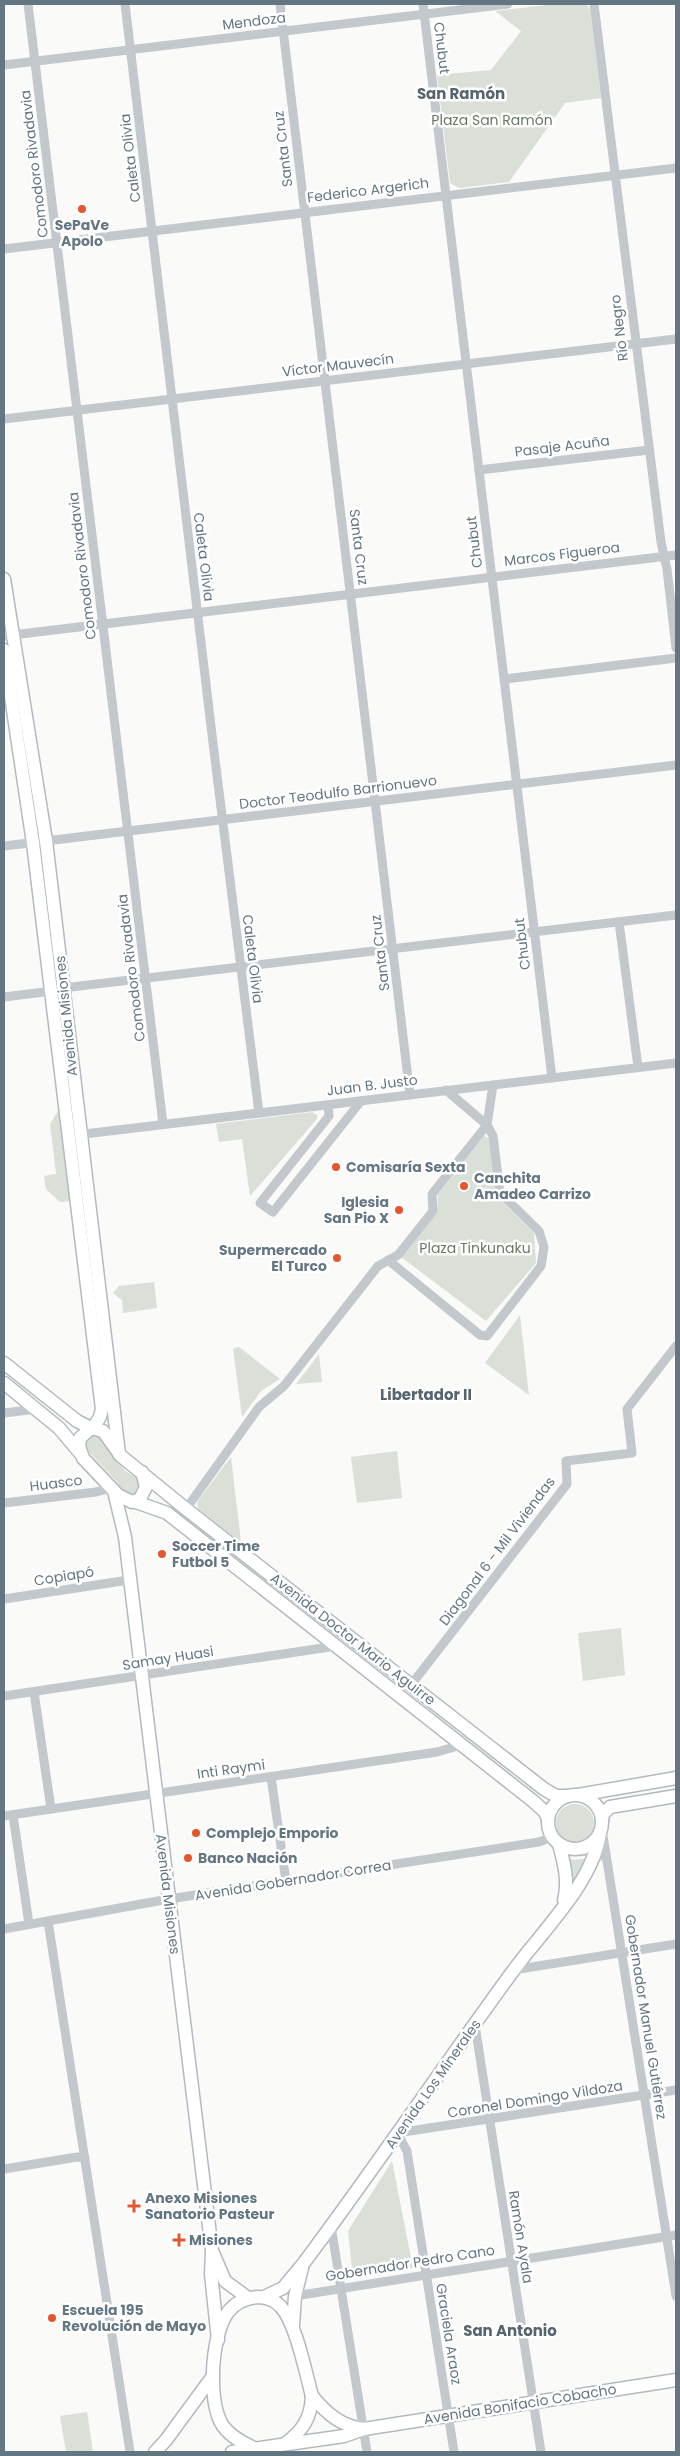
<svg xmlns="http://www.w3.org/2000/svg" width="680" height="2456" viewBox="0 0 680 2456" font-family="Poppins,sans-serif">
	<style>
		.green { fill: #dadfd7 }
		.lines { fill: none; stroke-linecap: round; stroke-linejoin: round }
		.secondary-casing { stroke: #b3babf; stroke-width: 15 }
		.street { stroke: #c3c8cc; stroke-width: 9 }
		.secondary { stroke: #fff; stroke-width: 12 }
		.poi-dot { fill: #e4572e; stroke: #fff; stroke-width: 2 }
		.labels { text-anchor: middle; stroke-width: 5; stroke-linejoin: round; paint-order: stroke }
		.street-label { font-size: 14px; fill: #657683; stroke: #fff }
		.park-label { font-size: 14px; fill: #687a64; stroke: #fff }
		.poi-label { font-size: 14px; font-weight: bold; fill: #657683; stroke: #fff; text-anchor: start }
		.neighbourhood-label { font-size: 15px; font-weight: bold; fill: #57646e; stroke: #fff }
	</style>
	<rect width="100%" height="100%" fill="#fafaf8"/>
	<g class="green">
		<polygon points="554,4 586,4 590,10 601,98 565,103 509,182 459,188 450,183 437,75 491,70 521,31 495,11"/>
		<polygon points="62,1104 73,1201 60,1202 46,1189 44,1176 56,1174 50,1124"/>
		<polygon points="312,1112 317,1115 317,1119 250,1196 242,1139 219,1142 216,1124"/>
		<polygon points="484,1136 489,1138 497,1197 534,1233 536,1263 486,1321 401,1257 437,1213 438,1194"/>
		<polygon points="154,1282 157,1308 123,1313 122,1300 113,1293 119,1286"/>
		<polygon points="520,1315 529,1395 485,1363"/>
		<polygon points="239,1347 280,1379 261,1391 242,1417 233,1348"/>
		<polygon points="319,1354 322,1382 296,1384"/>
		<polygon points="98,1434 125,1471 137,1478 141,1487 135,1496 122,1493 118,1483 86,1449 87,1439 91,1435"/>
		<polygon points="397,1451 402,1498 357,1503 351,1457"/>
		<polygon points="231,1457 241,1542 198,1509 197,1502"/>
		<polygon points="621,1628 625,1675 583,1681 578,1633"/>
		<circle cx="575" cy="1823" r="19"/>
		<polygon points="567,1858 574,1860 589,1858 572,1885"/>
		<polygon points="392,2161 413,2268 353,2277 348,2231"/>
		<polygon points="87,2412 93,2452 66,2452 60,2416"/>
	</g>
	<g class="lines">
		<defs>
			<g id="secondary">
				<polyline points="4,579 46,841 119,1454"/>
				<polyline points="4,650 33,843 102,1409 100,1417 93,1428"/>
				<polyline points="4,1363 77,1421 91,1428"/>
				<polyline points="4,1383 59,1428 81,1454"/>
				<polyline points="142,1472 146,1487 140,1499 132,1502 118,1495 83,1458 79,1446 80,1438 91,1428 103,1431 121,1456 186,1509 544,1789 556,1796 568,1796"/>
				<polyline points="114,1491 125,1537 212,2251 211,2274 218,2340"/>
				<polyline points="136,1502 167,1513 533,1801 545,1812 548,1819"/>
				<polyline points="578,1795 676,1778"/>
				<circle cx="575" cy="1822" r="27"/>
				<polyline points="602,1821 603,1814 610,1807 676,1796"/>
				<path d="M559 1844C564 1863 569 1881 564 1900"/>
				<polyline points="213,2253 225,2281 248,2298"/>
				<path d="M264 2297 283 2288 303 2264C375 2168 442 2068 513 1971 542 1931 594 1882 600 1832"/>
				<polyline points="293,2325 295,2296 302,2268"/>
				<path d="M312 2396C327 2414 341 2426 364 2429"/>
				<path d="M254 2448C243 2443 231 2437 223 2426 207 2403 211 2335 228 2312 235 2303 246 2298 257 2297 266 2297 275 2300 281 2307 296 2323 306 2374 312 2396 311 2418 303 2430 286 2443"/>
				<polyline points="155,2452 166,2440 213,2376"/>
				<polyline points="232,2452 344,2436 364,2429 676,2380"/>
			</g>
		</defs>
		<use href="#secondary" class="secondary-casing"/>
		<g class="street">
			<polyline points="28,4 163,1124"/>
			<polyline points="125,4 213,743 259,1113"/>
			<polyline points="280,4 410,1095"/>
			<polyline points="423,4 552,1078"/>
			<polyline points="594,4 661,542 667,569 676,648"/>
			<polyline points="4,65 508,4"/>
			<polyline points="4,249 676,168"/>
			<polyline points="4,419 676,339"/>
			<polyline points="479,470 649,450"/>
			<polyline points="4,636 676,555"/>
			<polyline points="505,679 676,658"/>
			<polyline points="4,846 676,765"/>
			<polyline points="619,922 638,1067"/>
			<polyline points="4,997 52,991 63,988 676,915"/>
			<polyline points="328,1105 329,1116 260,1203 273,1212 361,1101"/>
			<polyline points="76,1135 676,1063"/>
			<polyline points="388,1260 480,1335 487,1336 541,1266 544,1247 539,1231 500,1193 493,1136 487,1125 446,1090"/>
			<polyline points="4,1413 37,1409"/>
			<polyline points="4,1503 96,1492 112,1488"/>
			<polyline points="186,1509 259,1407 284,1386 378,1266 398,1255 433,1211 432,1194 487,1125 493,1085"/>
			<polyline points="4,1599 129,1580"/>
			<polyline points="411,1685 567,1484 566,1461 632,1453 627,1409 676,1346"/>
			<polyline points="34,1692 51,1809"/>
			<polyline points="4,1696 336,1646"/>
			<polyline points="271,1777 286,1881"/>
			<polyline points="13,1815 29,1924"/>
			<polyline points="4,1816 437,1752 461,1745"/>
			<polyline points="602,1829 676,2296"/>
			<polyline points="577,1849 600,1856"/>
			<polyline points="48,1921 130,2452"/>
			<polyline points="4,1929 169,1899 539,1842 552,1837"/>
			<polyline points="513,1970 676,1944"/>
			<polyline points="475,2025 541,2452"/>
			<polyline points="4,2169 77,2157 85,2158"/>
			<polyline points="331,2226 367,2452"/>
			<polyline points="295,2296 676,2235"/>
			<polyline points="454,2452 407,2151 397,2133 676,2090"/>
		</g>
		<use href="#secondary" class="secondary"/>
	</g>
	<g class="poi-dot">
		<circle cx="82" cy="209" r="5"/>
		<circle cx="336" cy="1167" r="5"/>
		<circle cx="464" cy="1186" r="5"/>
		<circle cx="399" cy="1210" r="5"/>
		<circle cx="337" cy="1258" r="5"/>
		<circle cx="162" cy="1554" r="5"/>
		<circle cx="196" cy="1833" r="5"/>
		<circle cx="188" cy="1858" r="5"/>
		<path d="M131.5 2198.5h5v5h5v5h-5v5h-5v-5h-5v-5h5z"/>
		<path d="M176.5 2232.5h5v5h5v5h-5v5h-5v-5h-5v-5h5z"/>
		<circle cx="52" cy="2318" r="5"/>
	</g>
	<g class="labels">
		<g class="street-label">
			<text transform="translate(254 21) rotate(-7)" y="5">Mendoza</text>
			<text transform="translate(442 48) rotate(83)" y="5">Chubut</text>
			<text transform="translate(283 149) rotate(-97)" y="5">Santa Cruz</text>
			<text transform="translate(130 158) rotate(-97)" y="5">Caleta Olivia</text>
			<text transform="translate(34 164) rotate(-97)" y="5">Comodoro Rivadavia</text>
			<text transform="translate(368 190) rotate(-7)" y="5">Federico Argerich</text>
			<text transform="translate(619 328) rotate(-97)" y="5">Río Negro</text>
			<text transform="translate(338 365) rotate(-7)" y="5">Víctor Mauvecín</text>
			<text transform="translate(562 446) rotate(-7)" y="5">Pasaje Acuña</text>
			<text transform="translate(474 542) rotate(-97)" y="5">Chubut</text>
			<text transform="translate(359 547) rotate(83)" y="5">Santa Cruz</text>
			<text transform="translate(562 554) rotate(-7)" y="5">Marcos Figueroa</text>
			<text transform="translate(204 557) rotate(83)" y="5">Caleta Olivia</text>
			<text transform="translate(82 566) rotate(-97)" y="5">Comodoro Rivadavia</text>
			<text transform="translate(338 792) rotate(-7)" y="5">Doctor Teodulfo Barrionuevo</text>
			<text transform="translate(522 944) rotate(-97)" y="5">Chubut</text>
			<text transform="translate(380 953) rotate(-97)" y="5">Santa Cruz</text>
			<text transform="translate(253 959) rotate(83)" y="5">Caleta Olivia</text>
			<text transform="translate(131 968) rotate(-97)" y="5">Comodoro Rivadavia</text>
			<text transform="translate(66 1016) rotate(-96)" y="5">Avenida Misiones</text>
			<text transform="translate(372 1085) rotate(-7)" y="5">Juan B. Justo</text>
			<text transform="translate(56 1483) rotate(-7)" y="5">Huasco</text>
			<text transform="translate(497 1551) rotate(-53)" y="5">Diagonal 6 - Mil Viviendas</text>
			<text transform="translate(64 1576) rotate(-9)" y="5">Copiapó</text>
			<text transform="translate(353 1639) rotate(38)" y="5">Avenida Doctor Mario Aguirre</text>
			<text transform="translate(168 1658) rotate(-9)" y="5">Samay Huasi</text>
			<text transform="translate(231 1769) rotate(-8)" y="5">Inti Raymi</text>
			<text transform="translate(293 1880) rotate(-9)" y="5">Avenida Gobernador Correa</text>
			<text transform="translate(168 1894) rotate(83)" y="5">Avenida Misiones</text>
			<text transform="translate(646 2017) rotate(81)" y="5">Gobernador Manuel Gutiérrez</text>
			<text transform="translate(433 2084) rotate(-55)" y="5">Avenida Los Minerales</text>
			<text transform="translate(535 2099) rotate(-9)" y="5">Coronel Domingo Vildoza</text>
			<text transform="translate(521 2237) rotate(81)" y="5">Ramón Ayala</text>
			<text transform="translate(410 2263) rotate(-9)" y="5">Gobernador Pedro Cano</text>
			<text transform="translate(449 2334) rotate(81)" y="5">Graciela Araoz</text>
			<text transform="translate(520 2404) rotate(-9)" y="5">Avenida Bonifacio Cobacho</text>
		</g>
		<g class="park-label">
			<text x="492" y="125">Plaza San Ramón</text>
			<text x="475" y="1253">Plaza Tinkunaku</text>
		</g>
		<g class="poi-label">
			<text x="82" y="230" text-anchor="middle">SePaVe<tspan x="82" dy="16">Apolo</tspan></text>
			<text x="346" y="1172">Comisaría Sexta</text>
			<text x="474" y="1183">Canchita<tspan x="474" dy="16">Amadeo Carrizo</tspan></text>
			<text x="389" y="1207" text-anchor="end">Iglesia<tspan x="389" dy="16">San Pio X</tspan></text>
			<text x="327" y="1255" text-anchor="end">Supermercado<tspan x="327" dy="16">El Turco</tspan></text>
			<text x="172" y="1551">Soccer Time<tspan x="172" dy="16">Futbol 5</tspan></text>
			<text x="206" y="1838">Complejo Emporio</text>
			<text x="198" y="1863">Banco Nación</text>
			<text x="145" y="2203">Anexo Misiones<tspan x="145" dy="16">Sanatorio Pasteur</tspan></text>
			<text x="189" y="2245">Misiones</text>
			<text x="62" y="2315">Escuela 195<tspan x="62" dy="16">Revolución de Mayo</tspan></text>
		</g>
		<g class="neighbourhood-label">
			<text x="461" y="99">San Ramón</text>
			<text x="426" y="1400">Libertador II</text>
			<text x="510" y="2336">San Antonio</text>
		</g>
	</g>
	<rect width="680" height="2456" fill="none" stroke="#657683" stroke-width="10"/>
</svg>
